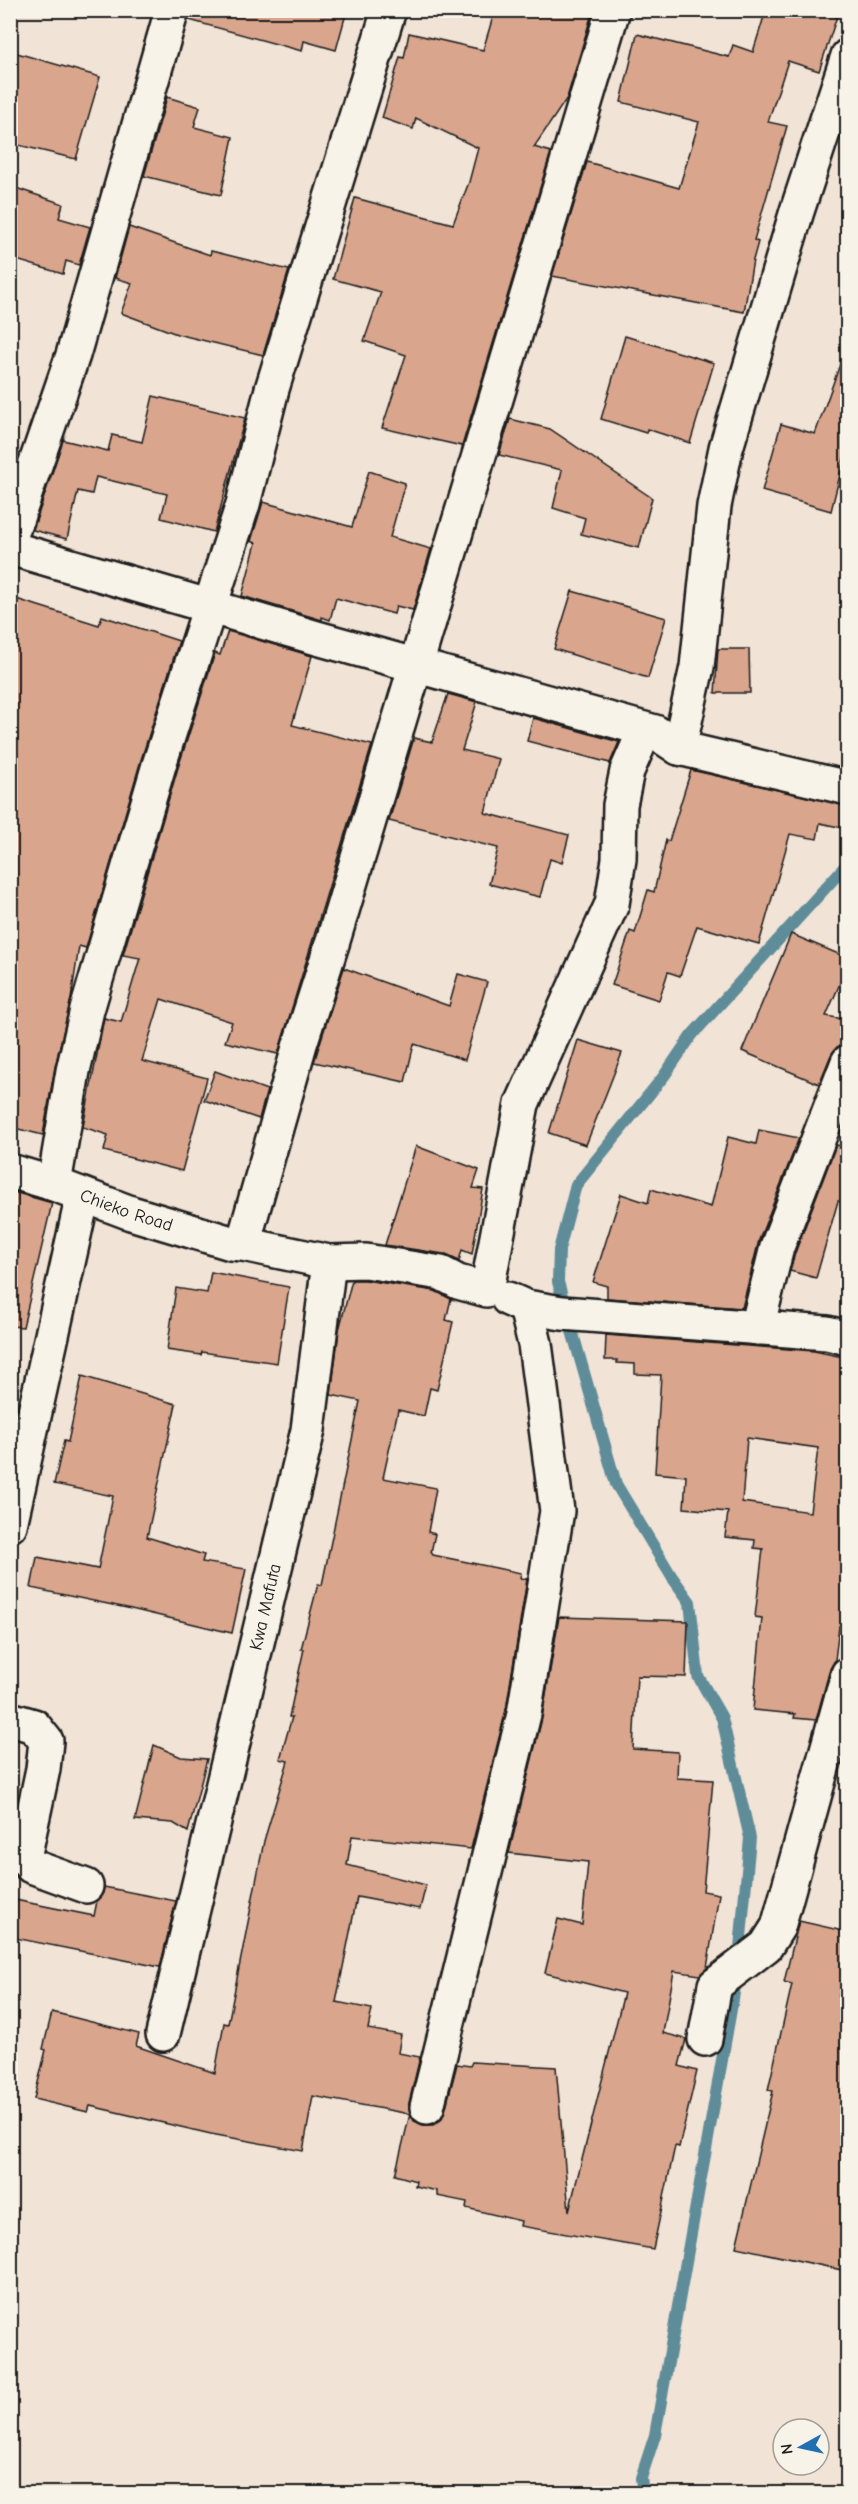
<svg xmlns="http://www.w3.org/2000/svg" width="858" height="2504" viewBox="0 0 858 2504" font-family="'Comic Neue',sans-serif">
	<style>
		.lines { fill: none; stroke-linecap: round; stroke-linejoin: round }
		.stream { stroke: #5f8c99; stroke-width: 12 }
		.building { fill: #d9a58d; stroke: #1c1c1c; stroke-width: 1.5; fill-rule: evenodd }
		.minor-casing { stroke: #1c1c1c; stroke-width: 38 }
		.minor { stroke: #f7f3e8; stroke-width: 33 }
		.labels { text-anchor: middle; stroke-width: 4.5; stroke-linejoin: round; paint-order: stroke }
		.street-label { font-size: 18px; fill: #1c1c1c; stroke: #f7f3e8 }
	</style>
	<rect width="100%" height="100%" fill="#f1e3d6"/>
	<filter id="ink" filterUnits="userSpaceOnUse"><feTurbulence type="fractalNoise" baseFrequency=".0167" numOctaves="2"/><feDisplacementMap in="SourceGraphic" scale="12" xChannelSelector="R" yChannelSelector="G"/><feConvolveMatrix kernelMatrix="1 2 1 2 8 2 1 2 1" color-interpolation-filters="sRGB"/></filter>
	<g filter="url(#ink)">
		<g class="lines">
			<g class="stream">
				<polyline points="739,1959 750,1838 722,1718 698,1676 690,1602 672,1577 616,1484 558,1282 559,1250 576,1185 664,1076 692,1035 848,863"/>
				<polyline points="643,2494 641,2478 655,2435 737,1976"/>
			</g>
		</g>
		<g class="building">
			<polygon points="190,10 347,10 336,50 304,41 302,51 189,20"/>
			<polygon points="495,10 593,10 567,98 534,147 551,152 462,446 382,428 406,355 364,341 381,292 333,279 355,198 453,224 469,182 478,148 416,118 413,129 382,118 400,57 404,58 409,33 483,50"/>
			<polygon points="766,10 839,10 819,71 788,61 768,122 787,126 754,240 758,242 753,260 744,312 552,276 587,162 679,188 699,122 621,102 637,34 729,57 733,45 753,52"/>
			<polygon points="10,51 100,77 76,159 10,143"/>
			<polygon points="167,97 200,107 194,127 233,137 221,195 144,176"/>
			<polygon points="10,186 63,204 59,218 90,227 79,265 66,261 63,274 10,258"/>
			<polygon points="129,227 210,255 211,251 289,270 263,355 177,334 121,313 132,283 115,278"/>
			<polygon points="625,336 714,363 690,443 647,429 646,433 601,419"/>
			<polygon points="843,356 848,356 848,443 831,511 762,491 781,424 815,434"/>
			<polygon points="153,396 245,418 214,532 161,518 167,494 96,477 92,494 78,491 67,539 33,530 63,440 108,451 112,435 142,442"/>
			<polygon points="510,419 550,429 652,498 639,548 581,534 585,518 553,508 562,470 499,455"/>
			<polygon points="369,471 405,483 390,537 431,549 413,610 396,606 394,614 336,598 330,620 322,617 322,620 242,596 256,543 251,541 263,502 352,527"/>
			<polygon points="572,591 666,618 648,678 554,649"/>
			<polygon points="10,597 99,625 102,616 179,641 141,760 86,948 79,946 71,999 55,1067 43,1135 10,1127"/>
			<polygon points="228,631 312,656 292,725 372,745 278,1054 225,1042 232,1022 161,999 142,1061 207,1078 182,1171 104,1151 108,1135 83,1127 104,1018 121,1022 140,958 123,955 177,771 215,653 220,655"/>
			<polygon points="718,649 749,649 750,693 715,693"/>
			<polygon points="448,694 477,702 462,750 499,759 485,813 569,835 562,863 550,859 540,897 489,884 498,848 389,821 414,738 432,742"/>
			<polygon points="533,718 619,742 610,763 527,741"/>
			<polygon points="691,770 848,806 848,829 820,823 817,839 790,834 759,944 697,926 680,976 668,972 659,1000 612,985 630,931 635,933 648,890 654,892 666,840 669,841"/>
			<polygon points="791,934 848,958 848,965 826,1016 848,1020 848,1044 837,1047 831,1055 819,1084 742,1051"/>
			<polygon points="344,968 449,1006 458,974 487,982 465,1060 414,1044 405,1082 314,1062"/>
			<polygon points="578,1040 622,1053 586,1145 549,1133"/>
			<polygon points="215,1071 267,1090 259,1119 204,1100"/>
			<polygon points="759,1130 799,1138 759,1240 742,1308 607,1298 607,1286 593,1282 621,1194 648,1203 651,1189 711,1207 728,1137 756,1144"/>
			<polygon points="836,1145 848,1147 848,1204 838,1201 816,1278 790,1271 795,1253"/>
			<polygon points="416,1146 479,1170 473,1188 483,1189 472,1254 462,1250 459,1261 444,1254 385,1245"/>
			<polygon points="10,1191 52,1203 23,1327 10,1326"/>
			<polygon points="211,1272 289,1287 277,1363 202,1352 201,1355 167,1350 176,1288 207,1293"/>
			<polygon points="352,1280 365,1280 435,1291 451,1299 446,1320 453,1322 437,1390 430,1388 424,1416 398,1410 383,1478 436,1488 428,1532 435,1534 431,1552 433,1555 521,1573 520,1578 527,1579 506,1710 471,1849 352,1836 347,1865 426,1885 420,1909 357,1897 336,2002 372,2009 368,2029 401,2035 398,2053 420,2057 409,2103 410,2114 313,2096 303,2151 211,2134 90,2106 88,2112 34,2099 46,2050 43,2049 52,2012 139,2034 136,2046 215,2073 224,2023 228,2024 264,1841 288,1761 280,1759 292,1717 289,1717 304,1649 301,1649 318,1584 322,1585 360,1401 331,1395 339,1330"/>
			<path d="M606 1335 814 1351 848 1358V1627L839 1626 835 1660 830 1669 816 1720 794 1718 795 1714 753 1710 762 1618 755 1617 763 1549 754 1548 755 1540 725 1537 728 1512 684 1508 686 1476 655 1473 661 1375 635 1374V1364L617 1363V1360H605ZM747 1438 818 1448 810 1512 742 1502Z"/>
			<polygon points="82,1376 176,1404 147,1537 204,1555 202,1562 246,1569 232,1633 127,1608 31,1588 37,1557 98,1569 113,1496 54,1484 64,1441 68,1442"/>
			<polygon points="559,1617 688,1621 686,1677 637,1676 633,1749 678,1752 677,1778 713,1780 703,1891 719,1894 707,1968 700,1975 674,1971 663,2033 686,2039 679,2066 697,2071 679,2147 675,2146 653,2249 520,2226 521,2221 466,2208 467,2202 437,2196 437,2191 415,2186 416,2181 395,2175 410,2114 414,2121 423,2125 433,2125 441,2120 445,2111 457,2064 470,2066 472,2062 556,2067 569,2211 624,1993 545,1973 558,1919 582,1925 588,1862 509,1853 542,1718"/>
			<polygon points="154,1745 181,1757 207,1759 188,1832 173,1823 135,1820"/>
			<polygon points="104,1887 176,1901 160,1967 10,1937 10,1899 94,1916 97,1901 103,1893"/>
			<polygon points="799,1921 848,1932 848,1956 839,1996 848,1997 848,2245 842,2270 736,2247 773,2091 768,2090 792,1984 784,1982"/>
		</g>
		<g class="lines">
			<defs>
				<g id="minor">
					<polyline points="10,538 73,355 172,10"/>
					<polyline points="10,548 317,638 655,732 679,748 848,788"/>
					<polyline points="679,748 697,667 714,506 726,448 797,211 848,56"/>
					<path id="s1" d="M10 1171 54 1184 131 1213 231 1243 243 1244 329 1262 308 1430 163 2034"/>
					<polyline points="54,1184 73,1071 87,1010 159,765 243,504 272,389 389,10"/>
					<polyline points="243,1244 300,1044 332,944 613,10"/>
					<polyline points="329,1262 366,1261 441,1273 458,1282 487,1290 522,1104 612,904 619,859 620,805 627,771 645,730"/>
					<polyline points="508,1299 526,1307 562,1313 827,1333 848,1338"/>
					<polyline points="757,1328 777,1247 848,1062"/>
					<polyline points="10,1525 83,1195"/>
					<polyline points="10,1719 34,1726 46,1741 43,1769 24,1858 31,1866 86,1886"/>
					<polyline points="705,2039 715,1985 766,1946 778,1927 848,1674"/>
					<polyline points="427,2107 524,1714 557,1511 535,1344 526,1307"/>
				</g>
			</defs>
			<use href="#minor" class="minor-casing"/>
			<use href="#minor" class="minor"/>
		</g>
	</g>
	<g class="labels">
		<g class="street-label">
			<text dy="6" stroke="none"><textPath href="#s1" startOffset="123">Chieko Road</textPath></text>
			<text transform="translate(265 1607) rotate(-77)" y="6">Kwa Mafuta</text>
		</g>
	</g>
	<rect width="858" height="2504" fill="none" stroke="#f7f3e8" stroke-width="36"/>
	<rect x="18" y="18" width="822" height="2468" fill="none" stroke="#1c1c1c" stroke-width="2" filter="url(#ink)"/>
	<g transform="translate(801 2447) rotate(262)"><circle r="28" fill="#f7f3e8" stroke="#9f9d96" stroke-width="1.5"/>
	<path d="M0-4.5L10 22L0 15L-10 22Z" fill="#1f6fb2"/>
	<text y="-9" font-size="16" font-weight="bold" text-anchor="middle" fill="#1c1c1c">N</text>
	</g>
</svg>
